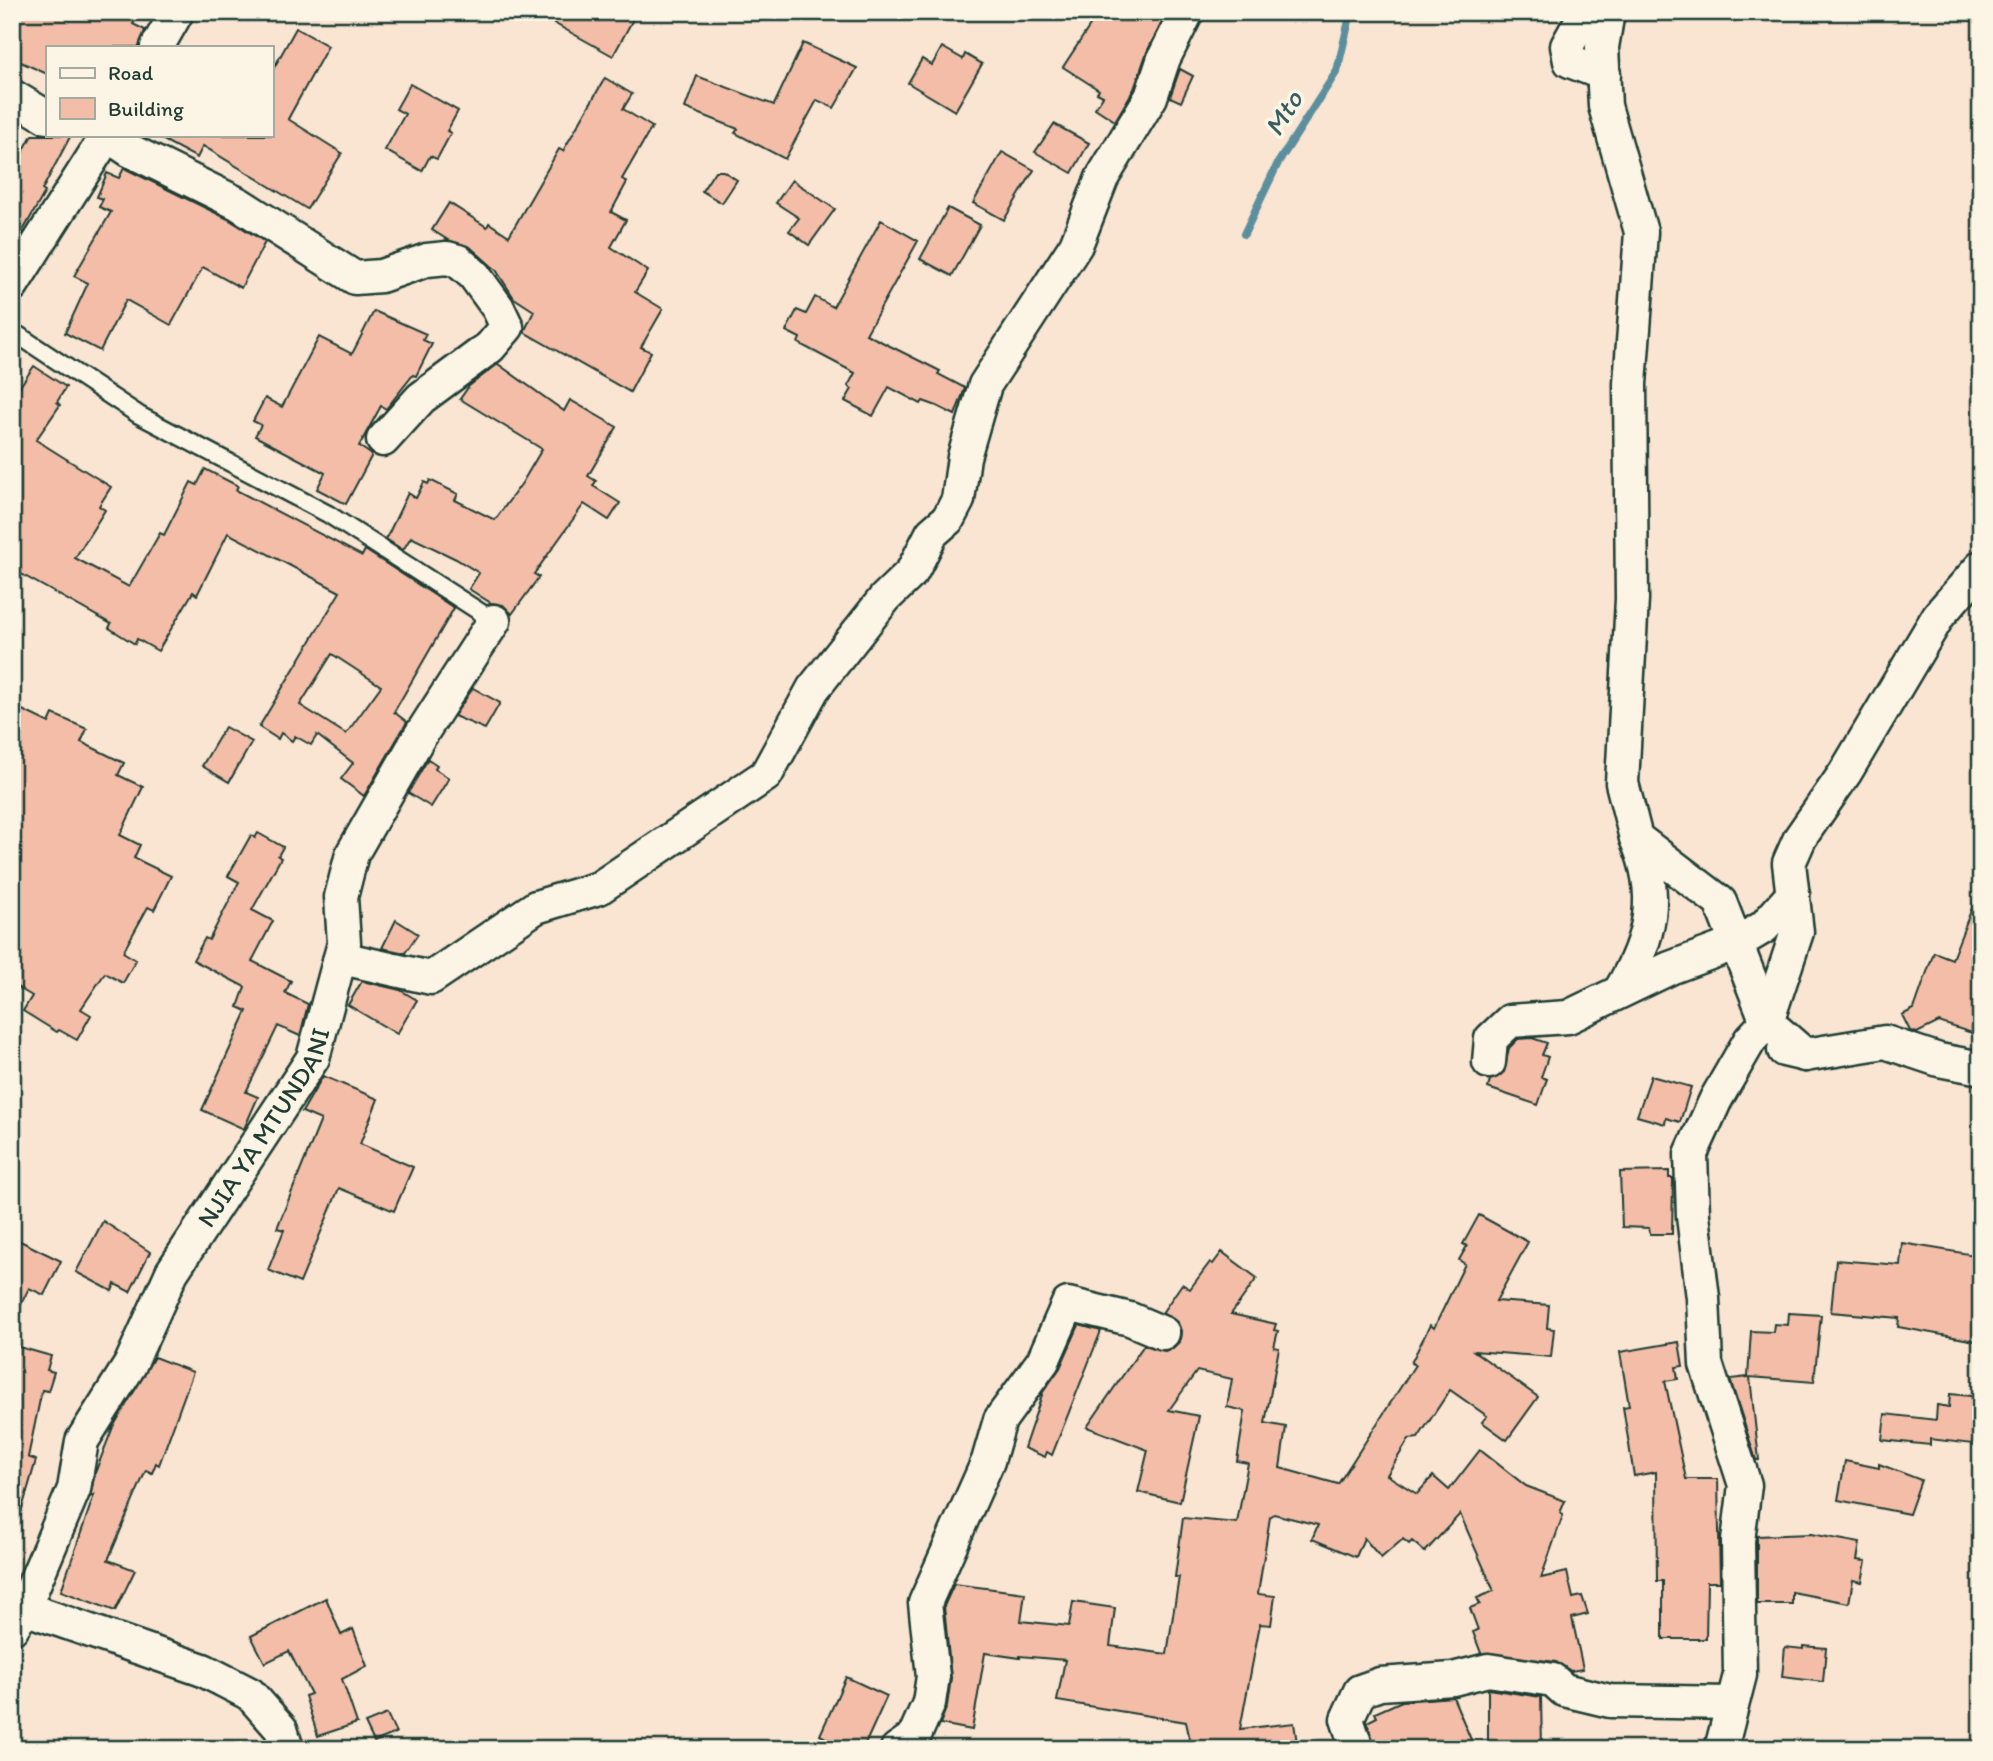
<svg xmlns="http://www.w3.org/2000/svg" width="1993" height="1761" viewBox="0 0 1993 1761" font-family="Itim,sans-serif">
	<style>
		.lines { fill: none; stroke-linecap: round; stroke-linejoin: round }
		.stream { stroke: #5b8f9d; stroke-width: 8 }
		.building { fill: #f4bda7; stroke: #1f3d34; stroke-width: 2; fill-rule: evenodd }
		.service-casing { stroke: #1f3d34; stroke-width: 21 }
		.minor-casing { stroke: #1f3d34; stroke-width: 37 }
		.service { stroke: #fcf5e5; stroke-width: 16 }
		.minor { stroke: #fcf5e5; stroke-width: 32 }
		.labels { text-anchor: middle; stroke-width: 7; stroke-linejoin: round; paint-order: stroke }
		.street-label { font-size: 26px; fill: #1f3d34; stroke: #fcf5e5 }
		.water-label { font-size: 28px; font-style: italic; fill: #385f60; stroke: #fcf5e5 }
	</style>
	<rect width="100%" height="100%" fill="#fae4d2"/>
	<filter id="ink" filterUnits="userSpaceOnUse"><feTurbulence type="fractalNoise" baseFrequency=".0143" numOctaves="2"/><feDisplacementMap in="SourceGraphic" scale="14" xChannelSelector="R" yChannelSelector="G"/><feConvolveMatrix kernelMatrix="1 2 1 2 8 2 1 2 1" color-interpolation-filters="sRGB"/></filter>
	<g filter="url(#ink)">
		<g class="lines">
			<polyline class="stream" points="1244,234 1278,163 1337,71 1351,12"/>
		</g>
		<g class="building">
			<polygon points="12,12 140,12 133,24 145,30 139,47 47,47 47,74 12,58"/>
			<polygon points="534,12 637,12 613,56"/>
			<polygon points="1099,12 1159,12 1165,16 1147,52 1134,89 1115,121 1095,108 1103,96 1097,93 1099,90 1063,67"/>
			<polygon points="296,28 328,46 288,119 342,153 307,209 203,146 197,158 154,135 271,135 271,73"/>
			<polygon points="803,43 857,68 834,108 817,100 785,159 735,133 738,129 685,108 697,76 774,105"/>
			<polygon points="942,47 963,59 965,54 982,64 955,111 908,83 922,59 932,65"/>
			<polygon points="1180,69 1193,76 1181,102 1170,97"/>
			<polygon points="605,78 632,94 623,109 652,127 622,179 627,182 611,212 626,220 611,247 648,271 635,292 663,309 641,347 651,352 630,392 524,332 534,311 514,298 496,270 470,247 448,240 432,230 449,203 487,227 489,223 509,236 559,149 563,151"/>
			<polygon points="410,84 458,111 447,131 451,133 437,159 430,156 422,171 385,150 405,114 396,109"/>
			<polygon points="1054,124 1089,143 1072,173 1035,152"/>
			<polygon points="32,135 71,135 42,190 45,192 12,250 12,172"/>
			<polygon points="1002,152 1034,170 1004,220 973,203"/>
			<polygon points="124,168 228,219 265,242 241,288 203,267 171,325 126,300 100,351 65,333 88,283 74,276 111,212 99,207 103,199 97,197 107,173 119,178"/>
			<polygon points="715,171 723,171 737,180 722,203 702,191"/>
			<polygon points="792,180 835,209 809,245 789,231 799,218 776,203"/>
			<polygon points="948,208 980,225 952,276 920,259"/>
			<polygon points="881,220 918,241 866,334 940,371 938,374 965,388 955,415 937,406 923,401 921,404 889,387 873,416 845,401 852,389 848,386 855,373 798,343 800,338 786,331 797,310 806,314 815,297 833,307"/>
			<polygon points="374,311 426,334 423,340 432,344 416,376 413,375 386,409 381,406 359,446 372,455 346,504 317,489 325,473 255,436 261,425 253,421 265,398 282,407 319,337 352,354"/>
			<polygon points="498,364 564,411 570,400 617,427 588,476 596,481 593,486 620,503 609,520 584,504 534,574 539,577 512,614 503,605 491,603 469,589 479,573 456,559 411,537 403,550 386,539 408,493 416,498 424,482 428,484 430,480 458,494 455,500 495,520 522,483 542,449 460,399 469,386"/>
			<path d="M34 366 66 387 57 402 60 405 36 440 111 487 99 506 105 510 75 558 129 587 160 533 164 535 191 482 197 485 205 469 238 486 236 490 362 556 365 550 454 608 394 712 407 722 364 796 341 779 353 763 317 735 311 745 295 736 292 741 281 733 278 739 259 727 340 592 228 533 197 595 193 592 158 651 137 639 135 644 109 628 111 624 12 569V398ZM332 654 381 686 346 734 300 705Z"/>
			<polygon points="473,688 500,703 485,729 454,716"/>
			<polygon points="12,705 49,723 53,714 87,729 81,742 124,763 118,775 143,787 120,835 140,845 134,858 171,876 154,910 148,907 123,952 136,960 123,983 105,973 81,1009 91,1015 77,1040 59,1030 57,1032 23,1011 32,996 12,984"/>
			<polygon points="225,727 252,742 229,782 202,766"/>
			<polygon points="428,759 437,765 435,769 449,778 431,807 408,793"/>
			<polygon points="258,833 283,847 278,856 281,858 252,910 273,921 252,961 291,981 285,993 308,1004 300,1036 278,1026 246,1092 258,1097 244,1129 202,1110 247,1011 238,1007 245,987 193,960 205,938 209,940 239,882 228,876 251,835 255,838"/>
			<polygon points="1979,890 1981,1036 1939,1022 1917,1033 1910,1031 1902,1015 1914,1009 1934,952 1952,959"/>
			<polygon points="396,920 418,934 405,953 382,948"/>
			<polygon points="362,981 400,990 417,1000 397,1034 348,1005"/>
			<polygon points="1532,1038 1547,1043 1542,1055 1548,1057 1541,1077 1547,1079 1538,1105 1488,1088 1490,1080 1504,1072 1509,1048 1518,1039"/>
			<polygon points="323,1076 378,1099 360,1144 413,1167 394,1211 339,1188 300,1283 268,1270 284,1230 277,1228 321,1120 302,1112"/>
			<polygon points="1651,1076 1691,1087 1680,1122 1666,1118 1665,1124 1637,1116"/>
			<polygon points="1669,1171 1669,1178 1673,1178 1672,1234 1650,1234 1649,1228 1622,1227 1620,1172"/>
			<polygon points="1479,1215 1528,1242 1496,1301 1549,1305 1547,1328 1554,1329 1551,1357 1474,1351 1538,1397 1507,1440 1482,1422 1487,1416 1450,1390 1418,1438 1409,1439 1387,1475 1417,1494 1433,1476 1449,1490 1480,1450 1526,1486 1565,1501 1560,1513 1563,1515 1541,1578 1567,1572 1573,1598 1582,1596 1588,1614 1572,1618 1583,1669 1571,1671 1556,1662 1481,1653 1473,1632 1478,1630 1470,1608 1480,1604 1477,1598 1494,1591 1460,1514 1425,1552 1412,1541 1409,1544 1403,1539 1381,1558 1364,1538 1356,1557 1312,1539 1318,1525 1274,1514 1270,1517 1258,1594 1275,1596 1271,1625 1260,1624 1240,1729 1294,1723 1298,1749 1192,1749 1186,1722 1057,1701 1065,1660 1020,1656 1020,1658 985,1653 972,1730 940,1724 947,1706 951,1678 944,1606 954,1584 1025,1593 1021,1621 1069,1626 1073,1602 1115,1608 1110,1646 1167,1654 1179,1577 1175,1577 1183,1518 1237,1523 1248,1463 1237,1461 1245,1411 1227,1407 1232,1379 1197,1371 1169,1410 1199,1416 1180,1502 1138,1492 1148,1450 1087,1427 1144,1345 1165,1351 1173,1348 1180,1341 1181,1331 1178,1323 1162,1313 1182,1284 1190,1289 1210,1262 1213,1264 1222,1252 1257,1278 1231,1314 1276,1324 1274,1330 1278,1331 1274,1347 1279,1348 1265,1423 1286,1427 1280,1468 1338,1484 1415,1365 1411,1363 1430,1325 1434,1328 1465,1264 1459,1260 1467,1246 1463,1244"/>
			<polygon points="103,1221 150,1252 130,1292 115,1284 112,1291 76,1272"/>
			<polygon points="12,1237 61,1261 44,1295 29,1288 12,1322"/>
			<polygon points="1902,1243 1981,1256 1981,1342 1898,1327 1899,1318 1831,1312 1836,1260 1900,1265"/>
			<polygon points="1789,1313 1821,1315 1814,1382 1750,1377 1759,1460 1756,1460 1730,1379 1748,1377 1751,1331 1773,1332 1774,1324 1788,1325"/>
			<polygon points="1079,1325 1101,1331 1052,1455 1047,1452 1045,1457 1024,1448 1043,1392 1060,1368"/>
			<polygon points="1679,1342 1683,1366 1676,1367 1678,1379 1665,1381 1686,1479 1718,1479 1720,1582 1707,1582 1706,1639 1663,1639 1663,1581 1657,1581 1656,1472 1634,1476 1623,1407 1629,1406 1620,1352"/>
			<polygon points="12,1345 51,1356 47,1370 54,1372 48,1391 42,1390 28,1457 36,1460 18,1523 12,1522"/>
			<polygon points="154,1357 193,1372 159,1465 156,1463 152,1473 146,1470 108,1560 135,1570 115,1611 61,1591 94,1495 90,1497 95,1473 113,1427"/>
			<polygon points="1950,1394 1981,1397 1981,1445 1930,1439 1930,1445 1882,1440 1885,1414 1936,1420 1937,1405 1949,1407"/>
			<polygon points="1845,1461 1879,1468 1879,1464 1921,1480 1909,1514 1838,1500"/>
			<polygon points="1811,1534 1860,1543 1857,1560 1866,1561 1862,1582 1853,1580 1849,1603 1792,1592 1792,1604 1757,1604 1757,1536"/>
			<polygon points="326,1598 341,1635 353,1629 367,1666 342,1679 357,1723 318,1736 305,1696 311,1694 289,1651 265,1663 251,1636"/>
			<polygon points="1803,1646 1826,1648 1823,1682 1782,1677 1785,1647 1803,1649"/>
			<polygon points="846,1677 887,1696 863,1749 832,1749 835,1743 820,1735"/>
			<polygon points="1488,1689 1541,1697 1542,1748 1488,1749"/>
			<polygon points="1453,1697 1475,1749 1375,1749 1367,1722 1377,1717 1375,1713 1402,1701"/>
			<polygon points="387,1714 396,1733 374,1742 365,1723"/>
		</g>
		<g class="lines">
			<defs>
				<polyline id="service" points="12,331 139,415 328,514 494,621"/>
				<g id="minor">
					<polyline points="1586,12 1567,46 1570,61 1604,74"/>
					<polyline points="1608,12 1602,47 1605,106 1641,232 1630,384 1632,599 1622,783 1636,838 1720,902 1767,1022 1805,1055"/>
					<polyline points="157,47 177,12"/>
					<polyline points="12,96 47,117"/>
					<polyline points="107,135 131,151 239,204 355,278 381,276 427,260 447,258 458,261 474,275 498,308 507,327 490,347 421,398 383,440"/>
					<polyline points="12,285 107,135"/>
					<polyline points="339,961 346,959 431,978 536,907 599,888 766,775 813,689 885,598 912,572 932,533 948,519 958,500 964,457 985,385 1076,245 1102,178 1151,97 1164,58 1187,12"/>
					<path d="M1620 991C1651 939 1661 895 1636 838"/>
					<polyline points="1784,1050 1805,1055 1885,1042 1939,1060 1981,1068"/>
					<polyline points="1489,1062 1491,1039 1510,1021 1568,1017 1670,968 1737,943 1764,927 1793,894"/>
					<polyline points="24,1608 203,1670 250,1694 281,1729 287,1749"/>
					<path id="s1" d="M12 1628 24 1608 74 1489 82 1441 130 1365 172 1272 313 1058 344 943 341 897 352 854 418 739 494 621"/>
					<polyline points="897,1749 914,1737 929,1703 933,1676 925,1603 988,1461 1000,1420 1043,1361 1068,1304 1130,1319 1163,1333"/>
					<polyline points="1357,1749 1347,1719 1360,1691 1380,1684 1453,1679 1488,1670 1553,1680 1564,1690 1610,1701 1732,1703"/>
					<polyline points="1721,1749 1740,1675 1738,1541 1745,1485 1706,1364 1703,1298 1693,1216 1691,1154 1716,1099 1750,1040 1767,1022 1797,932 1789,863 1800,838 1845,773 1939,615 1981,567"/>
				</g>
			</defs>
			<use href="#service" class="service-casing"/>
			<use href="#minor" class="minor-casing"/>
			<use href="#service" class="service"/>
			<use href="#minor" class="minor"/>
		</g>
	</g>
	<g class="labels">
		<g class="street-label">
			<text dy="9" stroke="none"><textPath href="#s1" startOffset="565">NJIA YA MTUNDANI</textPath></text>
		</g>
		<g class="water-label">
			<text transform="translate(1283 113) rotate(-58)" y="10">Mto</text>
		</g>
	</g>
	<rect width="1993" height="1761" fill="none" stroke="#fcf5e5" stroke-width="42"/>
	<rect x="21" y="21" width="1951" height="1719" fill="none" stroke="#1f3d34" stroke-width="2.5" filter="url(#ink)"/>
	<rect x="46" y="46" width="228" height="91" fill="#fcf5e5" stroke="#a4ab9e" stroke-width="2"/>
	<rect x="60" y="68" width="35" height="10" fill="#fcf5e5" stroke="#a4ab9e" stroke-width="2"/>
	<text x="108" y="80" font-size="21" fill="#1f3d34">Road</text>
	<rect x="60" y="98" width="35" height="21" fill="#f4bda7" stroke="#a4ab9e" stroke-width="2"/>
	<text x="108" y="116" font-size="21" fill="#1f3d34">Building</text>
</svg>
